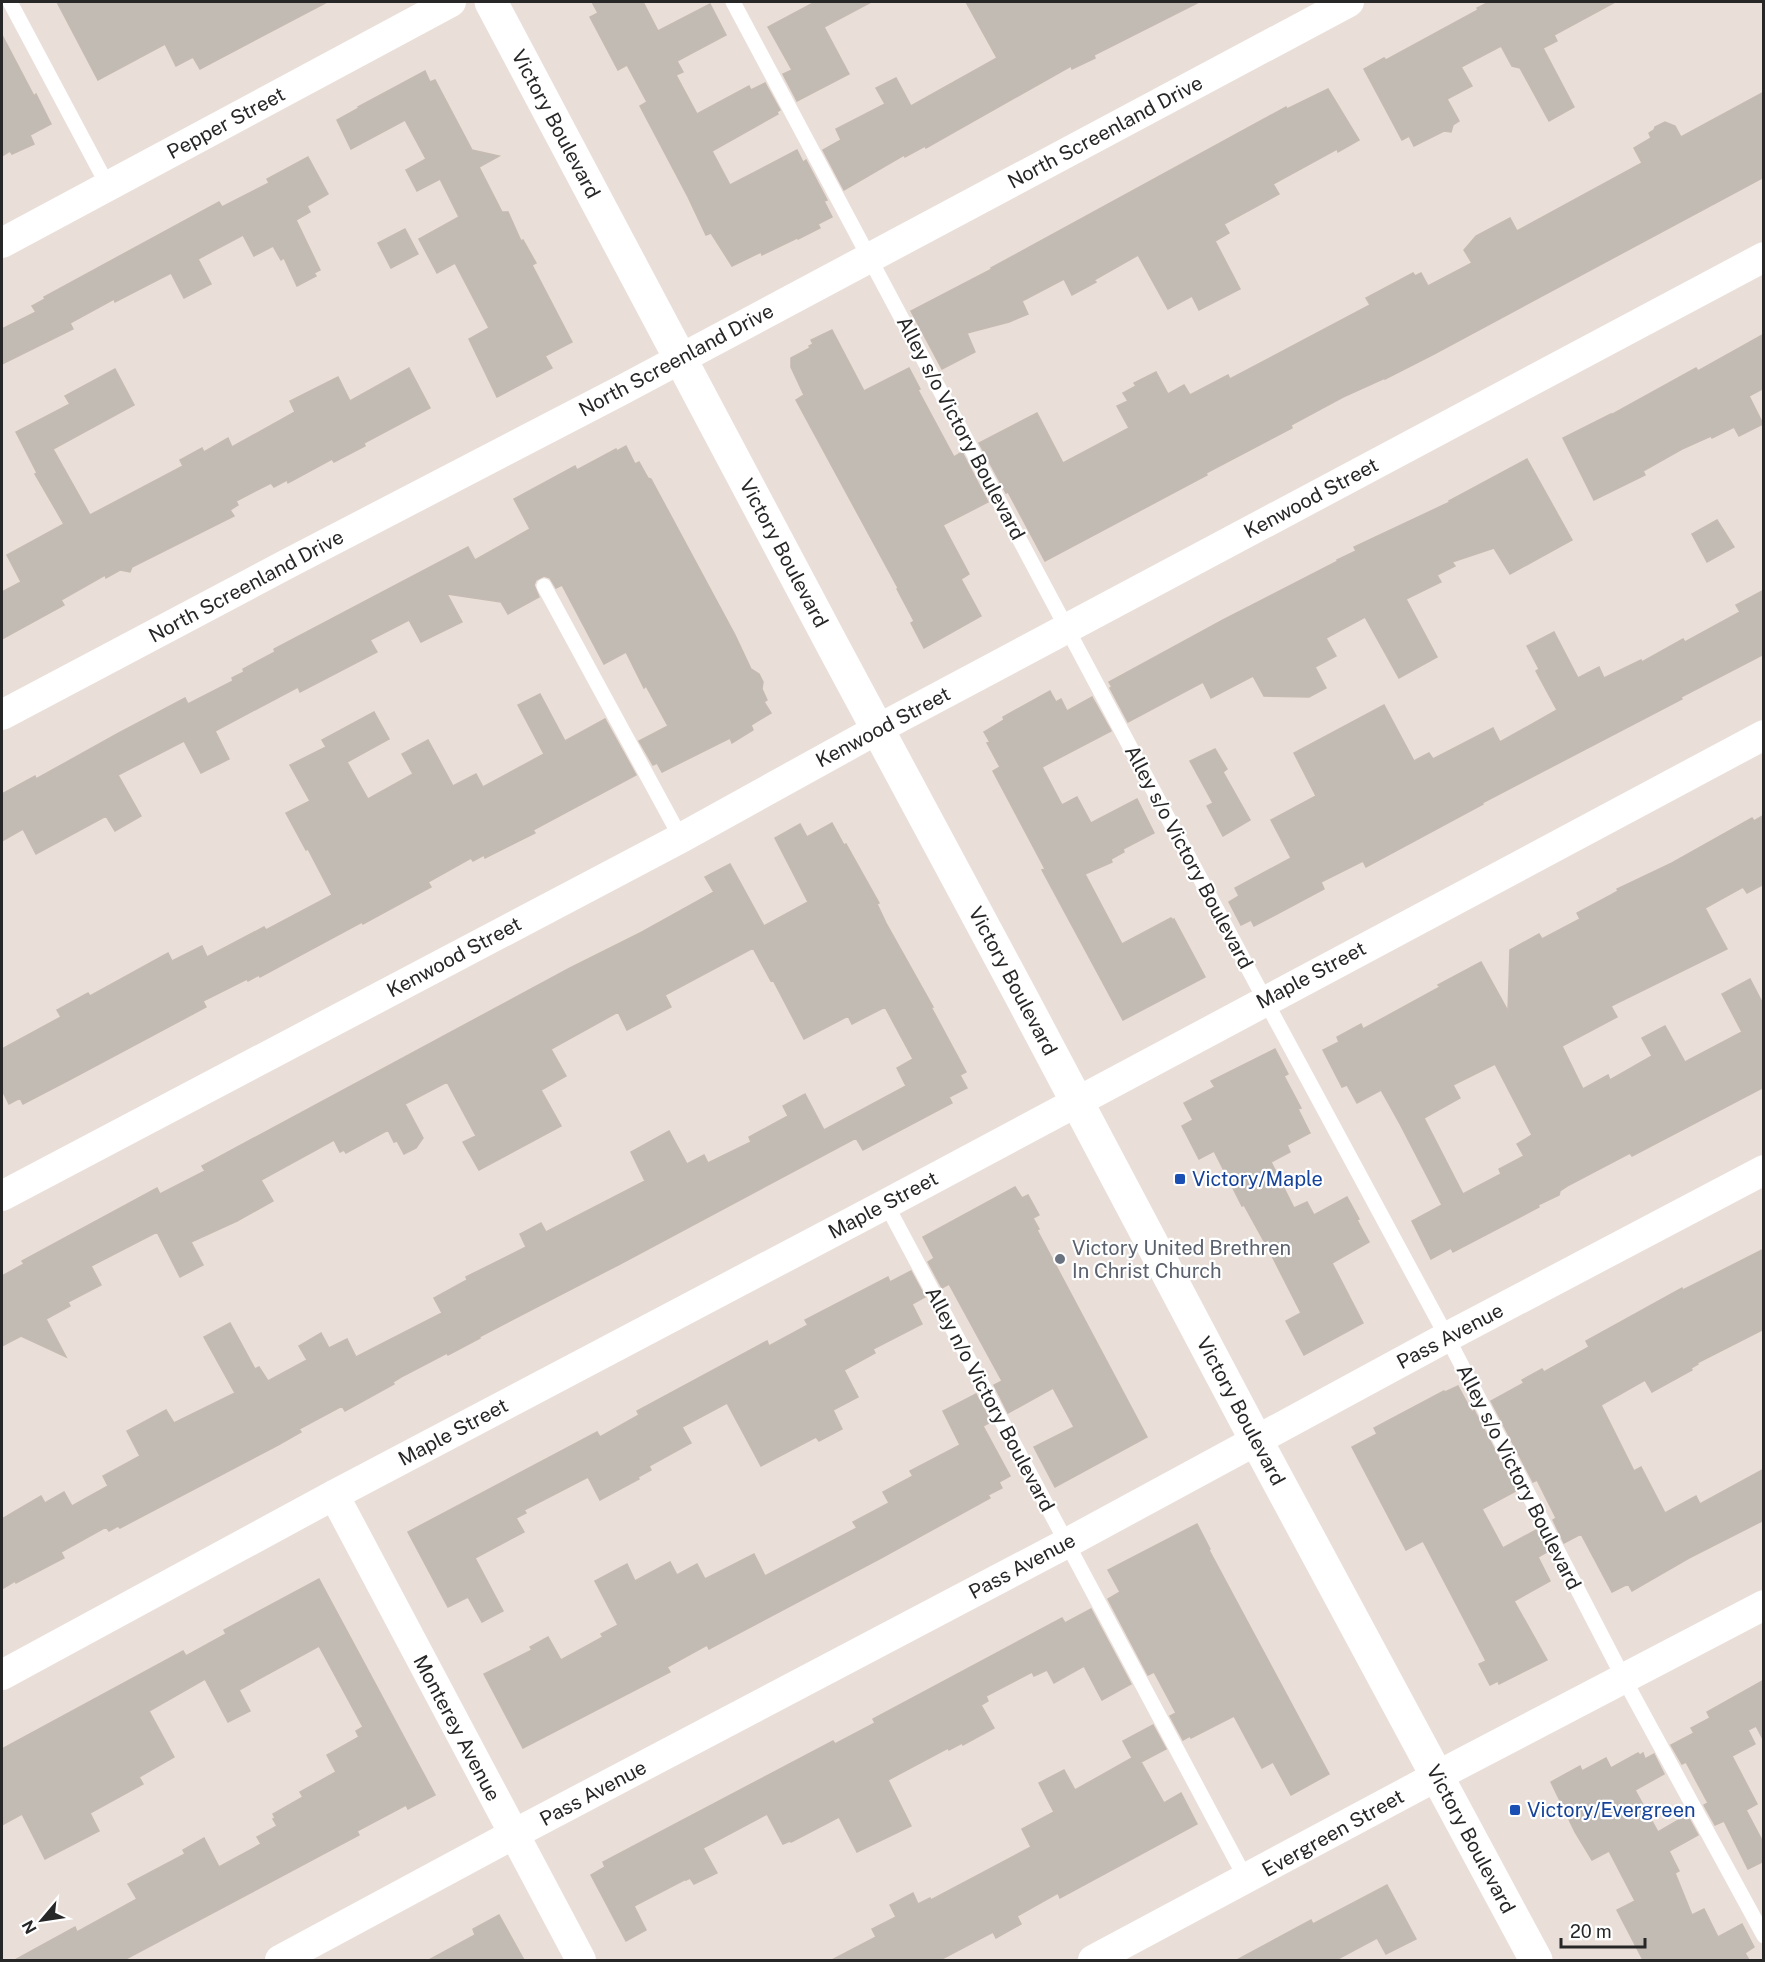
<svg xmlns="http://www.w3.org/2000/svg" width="1765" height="1962" viewBox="0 0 1765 1962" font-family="'Public Sans',sans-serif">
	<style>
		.building { fill: #c2bbb4; stroke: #c5bbb2; stroke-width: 1.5; fill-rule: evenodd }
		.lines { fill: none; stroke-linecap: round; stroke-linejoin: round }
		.lane { stroke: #fff; stroke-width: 15 }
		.street { stroke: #fff; stroke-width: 30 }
		.secondary { stroke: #fff; stroke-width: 33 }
		.transit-dot { fill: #1a4fb4; stroke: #fff; stroke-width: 2 }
		.worship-dot { fill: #6b7280; stroke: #fff; stroke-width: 2 }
		.labels { text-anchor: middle; stroke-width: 4.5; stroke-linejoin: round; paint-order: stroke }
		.street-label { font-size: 20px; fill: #272727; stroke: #fff }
		.transit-label { font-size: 20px; fill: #164399; stroke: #fff; text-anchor: start }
		.worship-label { font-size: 20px; fill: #5b616d; stroke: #fff; text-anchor: start }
	</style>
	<rect width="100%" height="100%" fill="#eadfd8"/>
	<g class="building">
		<polygon points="57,2 327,2 200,69 193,57 176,66 165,44 98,80"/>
		<polygon points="592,2 643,2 658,31 710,4 726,35 677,61 683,72 676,75 697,114 749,86 751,90 765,83 780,110 777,112 778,114 712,151 730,185 797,150 803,162 806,160 827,200 824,201 832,217 818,224 820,228 798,239 797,238 762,255 761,252 732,266 711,233 706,235 688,197 640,106 647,102 627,65 618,70 590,17 598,13"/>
		<polygon points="815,2 871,2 824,27 849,74 797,101 783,74 792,70 768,27"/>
		<polygon points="966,2 1199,2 1094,55 1095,58 1072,69 1071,66 926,148 925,146 905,157 904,155 844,190 823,150 841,140 836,129 885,104 876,88 896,78 911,106 997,58"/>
		<polygon points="1489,2 1615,2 1554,35 1557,41 1543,48 1574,107 1549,121 1520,68 1512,66 1501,46 1461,67 1472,86 1447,99 1459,121 1453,125 1451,132 1444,131 1414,146 1409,136 1402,140 1364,69 1384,58 1386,60 1478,10 1477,8"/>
		<polygon points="2,35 34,96 36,94 51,124 30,135 34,144 12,154 10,151 2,156"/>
		<polygon points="425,71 430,82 435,80 472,150 499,156 479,167 502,212 508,212 521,241 523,240 536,263 532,265 572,342 545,356 552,368 497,397 469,339 489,328 455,263 437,273 419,239 459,217 440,179 417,191 406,170 426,159 405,120 351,149 337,120 359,108 358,107"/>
		<polygon points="1328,89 1359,140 1338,152 1337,149 1273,184 1279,194 1224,224 1229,233 1215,241 1240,289 1199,310 1192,296 1168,309 1138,255 1094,280 1096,282 1072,295 1064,279 1022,301 1028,314 1009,322 967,333 975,352 942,369 911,311 992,269 991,268 1286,107 1287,109"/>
		<polygon points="1764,92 1764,177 1434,354 1385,379 1385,378 1343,397 1291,425 1292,428 1206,473 1207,475 1045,561 1008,492 1006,493 979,443 1037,413 1063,463 1129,428 1117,406 1128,401 1123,393 1136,386 1134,383 1156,372 1168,394 1184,385 1190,395 1228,375 1230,379 1370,305 1366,298 1413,273 1415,276 1421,273 1428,286 1472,263 1464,250 1476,236 1510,218 1517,231 1642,163 1634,148 1651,138 1649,133 1654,130 1655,127 1665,122 1675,126 1681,137"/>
		<polygon points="308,157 328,194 307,206 310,212 296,220 320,270 314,273 316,276 297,286 284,258 281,260 273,246 254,256 243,235 198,259 211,284 184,298 171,273 115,302 114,299 70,323 73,329 2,364 2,329 36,312 32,306 45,299 44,297 219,202 222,207 269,183 267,179"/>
		<polygon points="405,229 418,254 391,268 378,243"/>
		<polygon points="832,330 864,391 909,368 920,389 918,390 954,457 962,452 988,502 943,525 969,574 961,579 981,616 924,648 911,623 914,621 897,589 898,588 796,400 804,395 791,367 791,358 810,348 809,346 813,344 811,340"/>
		<polygon points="1764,334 1764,388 1749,396 1763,424 1739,436 1734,427 1712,438 1711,436 1682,449 1643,471 1645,475 1594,500 1563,438 1611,414 1611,415 1696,368 1698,371"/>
		<polygon points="409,368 430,408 364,443 365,446 334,462 332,459 288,483 287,480 274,487 271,483 236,501 238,505 230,510 234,516 132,567 130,572 120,570 106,578 105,575 61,600 64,605 2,639 2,592 21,582 7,555 64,524 35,474 37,473 16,432 70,404 65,396 115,369 134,405 53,449 90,515 183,466 180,460 202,448 204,452 228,438 232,447 295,412 290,401 338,377 350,401"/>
		<polygon points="626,446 635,464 639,462 648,478 651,479 735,635 751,669 759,674 763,682 762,689 767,700 764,702 771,713 751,725 753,730 732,743 730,738 662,772 657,763 653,765 639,741 668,726 646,686 644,688 626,652 604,664 562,585 556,588 550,578 544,576 536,580 534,585 539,597 508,614 501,602 447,594 462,622 421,642 409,620 370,640 377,652 300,692 298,687 215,731 229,759 201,773 184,741 118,775 141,816 115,831 106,816 36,854 23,829 2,841 2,794 35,776 36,779 117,734 185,698 188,704 233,681 232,678 244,672 243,669 275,652 274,649 468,547 475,560 530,529 514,499 575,466 577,470 616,449 617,451"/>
		<polygon points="1527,459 1572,540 1510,574 1494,548 1452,562 1455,566 1437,575 1441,582 1406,599 1437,657 1399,678 1365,617 1326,638 1336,656 1315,667 1326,688 1309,697 1264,696 1253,676 1211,698 1203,682 1128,722 1110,688 1112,687 1109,682 1223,620 1338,561 1337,560 1356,551 1354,547 1450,502 1449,501"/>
		<polygon points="1717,520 1734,547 1707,562 1692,534"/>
		<polygon points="1764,590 1764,657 1762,655 1681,697 1682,699 1482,803 1483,804 1366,867 1363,861 1321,882 1324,889 1275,915 1254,926 1251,920 1241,925 1229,902 1239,896 1235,888 1291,858 1271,820 1316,796 1294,753 1384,705 1414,761 1429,753 1433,759 1493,728 1500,742 1557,710 1536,671 1539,669 1527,646 1554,632 1578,678 1599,667 1604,678 1641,660 1642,662 1683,639 1685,642 1740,612 1736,605"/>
		<polygon points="1050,691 1056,702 1061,699 1067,711 1092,697 1111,731 1042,767 1062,805 1077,797 1091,823 1137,799 1154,833 1123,849 1124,852 1111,859 1112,862 1085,874 1122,944 1171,918 1173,920 1174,919 1205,977 1123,1020 1042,870 1045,869 993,771 1000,767 987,743 990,742 984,732 1004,720 1003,717"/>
		<polygon points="540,694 565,741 605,719 636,775 533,830 535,833 485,858 484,855 473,861 471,858 428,882 431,887 363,924 362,922 260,977 259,975 248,981 247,979 203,1001 206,1007 69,1080 23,1104 20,1098 9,1104 2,1090 2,1049 61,1017 57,1010 88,993 90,996 168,953 172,961 202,946 207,957 264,927 266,930 332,895 308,849 306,850 286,813 310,801 290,765 326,747 322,740 374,712 389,739 347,762 368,799 413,774 402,754 428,740 453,786 476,774 483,787 544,754 518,705"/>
		<polygon points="1215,749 1227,769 1223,772 1250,820 1223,836 1207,806 1213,803 1190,761"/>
		<path d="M1764 815V884L1747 893 1743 887 1705 908 1727 949 1611 1006 1617 1017 1562 1046 1583 1089 1608 1075 1610 1080 1652 1056 1642 1038 1665 1026 1685 1062 1742 1032 1722 994 1750 979 1764 1006V1087L1632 1156 1630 1153 1569 1185 1560 1191 1559 1195 1538 1205 1539 1207 1453 1252 1451 1248 1431 1259 1412 1221 1442 1205 1400 1124 1381 1090 1357 1103 1347 1085 1342 1087 1323 1050 1339 1042 1337 1037 1361 1024 1363 1029 1440 987 1438 985 1481 962 1508 1011 1510 950 1539 934 1542 939 1580 919 1577 913 1611 895 1618 891 1617 889 1672 863 1752 818 1754 821ZM1495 1064 1532 1135 1517 1144 1524 1156 1499 1169 1501 1174 1463 1194 1424 1118 1460 1098 1453 1085Z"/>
		<polygon points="832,823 844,845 846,844 879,903 877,904 886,923 933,1007 931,1007 966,1072 960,1075 967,1088 949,1097 952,1103 863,1150 856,1138 620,1264 479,1337 480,1338 448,1355 447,1353 401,1377 393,1382 394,1384 345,1411 342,1406 299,1429 301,1432 278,1445 120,1528 118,1526 109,1531 106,1527 61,1552 64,1558 16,1583 15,1581 2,1589 2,1519 41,1496 45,1503 64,1492 72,1506 108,1486 103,1476 140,1456 127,1431 166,1410 174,1423 235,1393 204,1337 230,1323 255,1369 259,1367 268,1381 307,1360 299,1346 321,1333 329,1348 347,1339 356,1357 442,1313 434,1298 467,1280 466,1277 526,1247 520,1234 541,1223 546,1232 645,1181 631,1152 669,1131 687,1164 704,1155 708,1163 751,1142 749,1137 788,1116 783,1106 805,1094 824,1130 906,1086 897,1068 913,1059 885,1007 852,1024 848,1016 804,1039 773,980 771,981 753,948 665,995 671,1007 627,1030 618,1012 551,1049 566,1076 541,1090 561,1126 479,1170 463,1142 476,1136 447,1082 405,1104 423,1138 416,1148 404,1154 397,1141 394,1142 388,1130 346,1153 344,1150 340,1152 334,1140 261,1180 273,1201 237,1221 191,1242 203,1265 180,1277 157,1232 91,1266 101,1285 68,1302 70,1306 46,1319 66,1357 21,1336 2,1346 2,1276 24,1264 22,1261 157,1188 160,1194 205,1171 202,1166 570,968 642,932 714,892 705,877 730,864 764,926 808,902 775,838 800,824 807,837"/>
		<polygon points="1275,1049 1288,1074 1284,1076 1301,1108 1298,1109 1310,1133 1287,1145 1290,1152 1271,1162 1294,1208 1307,1202 1314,1215 1347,1197 1359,1219 1357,1220 1369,1242 1332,1263 1363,1323 1304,1355 1286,1321 1301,1313 1271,1254 1244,1205 1242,1206 1214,1151 1199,1159 1182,1126 1193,1120 1184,1103 1215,1087 1211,1081"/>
		<polygon points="1015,1187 1022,1198 1028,1195 1039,1215 1033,1218 1039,1229 1037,1230 1147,1437 1055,1487 1034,1447 1074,1427 1053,1388 1008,1413 994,1385 1002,1381 949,1284 942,1288 928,1262 934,1258 923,1237"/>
		<polygon points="1764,1249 1764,1329 1697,1363 1698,1364 1691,1368 1692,1370 1652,1392 1645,1380 1601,1405 1634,1471 1641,1467 1665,1513 1696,1496 1700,1504 1764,1469 1764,1520 1689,1558 1632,1591 1628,1584 1612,1592 1581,1534 1564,1543 1553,1520 1556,1518 1537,1480 1533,1482 1491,1401 1524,1383 1522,1380 1542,1369 1544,1372 1589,1347 1586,1341 1682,1288 1683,1290"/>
		<polygon points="911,1271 925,1297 912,1304 922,1324 873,1349 875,1353 844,1370 858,1397 833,1410 842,1429 819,1441 816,1437 761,1466 727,1403 682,1427 691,1443 649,1466 651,1470 638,1477 639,1479 600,1500 588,1477 524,1510 526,1513 516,1518 524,1532 475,1558 503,1611 482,1622 468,1597 448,1607 408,1532 597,1432 600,1437 639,1415 637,1411 767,1341 769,1346 808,1325 805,1320 888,1277 890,1282"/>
		<polygon points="1458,1386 1472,1412 1474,1410 1516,1491 1482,1509 1503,1548 1536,1530 1547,1552 1538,1557 1550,1581 1514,1601 1547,1660 1499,1684 1498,1681 1490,1685 1479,1664 1486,1661 1423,1541 1406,1550 1352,1447 1377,1434 1374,1428 1444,1391 1445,1392"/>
		<polygon points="976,1394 991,1422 983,1426 1010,1476 999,1482 1002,1488 988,1495 990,1498 881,1558 709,1649 707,1645 667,1667 670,1672 523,1748 484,1674 532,1650 530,1647 548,1637 561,1660 603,1637 601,1634 618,1625 595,1581 627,1564 635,1581 670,1562 677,1575 697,1564 705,1579 754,1554 765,1576 857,1528 853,1522 889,1503 883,1492 913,1476 910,1471 960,1445 943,1411"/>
		<polygon points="1197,1524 1210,1549 1209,1550 1329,1774 1291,1795 1273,1762 1262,1768 1234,1716 1191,1738 1190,1736 1183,1740 1170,1716 1176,1713 1154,1672 1148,1675 1108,1599 1120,1592 1108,1570"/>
		<polygon points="319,1579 435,1795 408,1809 406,1805 357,1831 359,1835 124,1960 15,1960 75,1927 77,1932 137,1899 128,1884 185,1854 183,1850 204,1838 219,1867 261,1844 257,1837 277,1826 273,1819 275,1818 273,1814 303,1797 300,1792 336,1772 327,1755 359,1737 356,1731 363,1727 319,1646 239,1690 250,1711 228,1722 205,1679 149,1711 174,1757 139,1777 143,1784 90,1813 99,1831 45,1859 22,1814 2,1825 2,1749 183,1651 186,1656 226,1634 224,1630"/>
		<polygon points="1091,1609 1131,1684 1102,1700 1084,1666 1054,1683 1047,1670 1034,1676 1032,1672 986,1696 988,1701 981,1705 994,1728 963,1745 962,1743 949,1750 948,1748 888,1780 911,1826 857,1852 839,1817 791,1842 790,1841 783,1844 767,1814 703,1848 717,1873 694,1884 690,1878 686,1880 686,1879 634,1906 646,1930 626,1941 591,1875 605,1867 603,1862 833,1741 835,1744 875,1723 873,1719 1062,1618 1065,1623"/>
		<polygon points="1764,1680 1764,1741 1756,1726 1748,1730 1755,1744 1732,1756 1757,1804 1746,1810 1764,1844 1764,1861 1748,1869 1724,1821 1715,1825 1704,1805 1708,1803 1686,1762 1682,1764 1671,1745 1694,1733 1691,1728 1710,1718 1707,1712"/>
		<polygon points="1153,1725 1166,1749 1141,1762 1164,1803 1181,1793 1197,1824 1060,1898 1058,1893 1017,1916 1021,1924 996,1938 993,1932 940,1960 832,1960 876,1937 872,1929 896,1917 890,1905 913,1893 918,1904 930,1898 931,1900 1031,1847 1022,1829 1054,1812 1039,1783 1064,1770 1075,1790 1132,1758 1123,1741"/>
		<polygon points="1638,1753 1640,1755 1643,1753 1645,1759 1654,1754 1664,1774 1635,1790 1658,1832 1687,1815 1698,1835 1669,1851 1679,1871 1675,1873 1692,1915 1704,1909 1718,1937 1742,1924 1754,1947 1745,1953 1749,1960 1643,1960 1617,1910 1635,1901 1609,1851 1592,1860 1575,1832 1551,1782 1580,1766 1582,1771 1606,1758 1611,1768"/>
		<polygon points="1387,1885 1416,1939 1386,1954 1377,1938 1336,1960 1237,1960 1311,1920 1313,1924"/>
		<polygon points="499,1915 524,1960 429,1960 475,1935 473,1929"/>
	</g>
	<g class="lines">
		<g class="lane">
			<polyline points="10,2 108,186"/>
			<polyline points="733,2 1265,1000 1447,1337 1624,1679 1764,1936"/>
			<polyline points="544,586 681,838"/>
			<polyline points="886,1204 1246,1879"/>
		</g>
		<g class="street">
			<polyline points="2,243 451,2"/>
			<polyline points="2,715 287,564 620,391 1349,2"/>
			<polyline points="2,1196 681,838 878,729 1764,257"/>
			<polyline points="334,1495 581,1960"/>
			<polyline points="2,1675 334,1495 886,1204 1764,735"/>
			<polyline points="280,1960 514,1834 1067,1543 1447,1337 1764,1170"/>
			<polyline points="1093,1960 1437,1776 1764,1605"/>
		</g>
		<polyline class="secondary" points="491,2 834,648 1022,998 1256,1440 1536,1960"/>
	</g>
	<g class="transit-dot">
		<rect x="1174" y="1173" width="12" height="12" rx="3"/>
		<rect x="1509" y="1804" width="12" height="12" rx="3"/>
	</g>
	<circle class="worship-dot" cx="1060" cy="1259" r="6"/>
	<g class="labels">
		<g class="street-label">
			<text transform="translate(226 123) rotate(-28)" y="7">Pepper Street</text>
			<text transform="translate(556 124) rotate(62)" y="7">Victory Boulevard</text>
			<text transform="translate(1105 132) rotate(-28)" y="7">North Screenland Drive</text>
			<text transform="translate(676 360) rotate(-28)" y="7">North Screenland Drive</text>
			<text transform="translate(961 428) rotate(62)" y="7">Alley s/o Victory Boulevard</text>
			<text transform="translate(1311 498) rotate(-28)" y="7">Kenwood Street</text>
			<text transform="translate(784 553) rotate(62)" y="7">Victory Boulevard</text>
			<text transform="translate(246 586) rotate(-28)" y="7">North Screenland Drive</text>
			<text transform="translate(883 727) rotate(-28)" y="7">Kenwood Street</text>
			<text transform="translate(1189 857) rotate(62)" y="7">Alley s/o Victory Boulevard</text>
			<text transform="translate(454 957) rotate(-28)" y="7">Kenwood Street</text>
			<text transform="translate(1311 975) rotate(-28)" y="7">Maple Street</text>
			<text transform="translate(1013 981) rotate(62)" y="7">Victory Boulevard</text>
			<text transform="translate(883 1205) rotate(-28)" y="7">Maple Street</text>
			<text transform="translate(1450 1336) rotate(-28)" y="7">Pass Avenue</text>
			<text transform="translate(990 1399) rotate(62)" y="7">Alley n/o Victory Boulevard</text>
			<text transform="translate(1241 1411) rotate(62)" y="7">Victory Boulevard</text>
			<text transform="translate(453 1432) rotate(-28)" y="7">Maple Street</text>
			<text transform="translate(1519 1477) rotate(63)" y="7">Alley s/o Victory Boulevard</text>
			<text transform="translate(1022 1566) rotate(-28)" y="7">Pass Avenue</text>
			<text transform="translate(457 1728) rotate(62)" y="7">Monterey Avenue</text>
			<text transform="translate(593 1793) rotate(-28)" y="7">Pass Avenue</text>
			<text transform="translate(1333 1833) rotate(-29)" y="7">Evergreen Street</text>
			<text transform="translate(1471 1839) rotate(62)" y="7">Victory Boulevard</text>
		</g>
		<g class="transit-label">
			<text x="1192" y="1186">Victory/Maple</text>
			<text x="1527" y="1817">Victory/Evergreen</text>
		</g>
		<g class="worship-label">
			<text x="1072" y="1255">Victory United Brethren<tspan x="1072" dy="23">In Christ Church</tspan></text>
		</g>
	</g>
	<rect width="1765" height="1962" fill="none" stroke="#272727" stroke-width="6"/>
	<g transform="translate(42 1920) rotate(241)" stroke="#ffffff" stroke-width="4.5" paint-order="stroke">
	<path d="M0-4.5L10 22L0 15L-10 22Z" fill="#272727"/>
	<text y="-9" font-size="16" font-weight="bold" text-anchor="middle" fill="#272727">N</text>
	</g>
	<path d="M1561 1938v9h84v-9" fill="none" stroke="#272727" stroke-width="3"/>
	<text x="1570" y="1938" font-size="18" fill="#272727" stroke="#ffffff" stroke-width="4.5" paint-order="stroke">20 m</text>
</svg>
